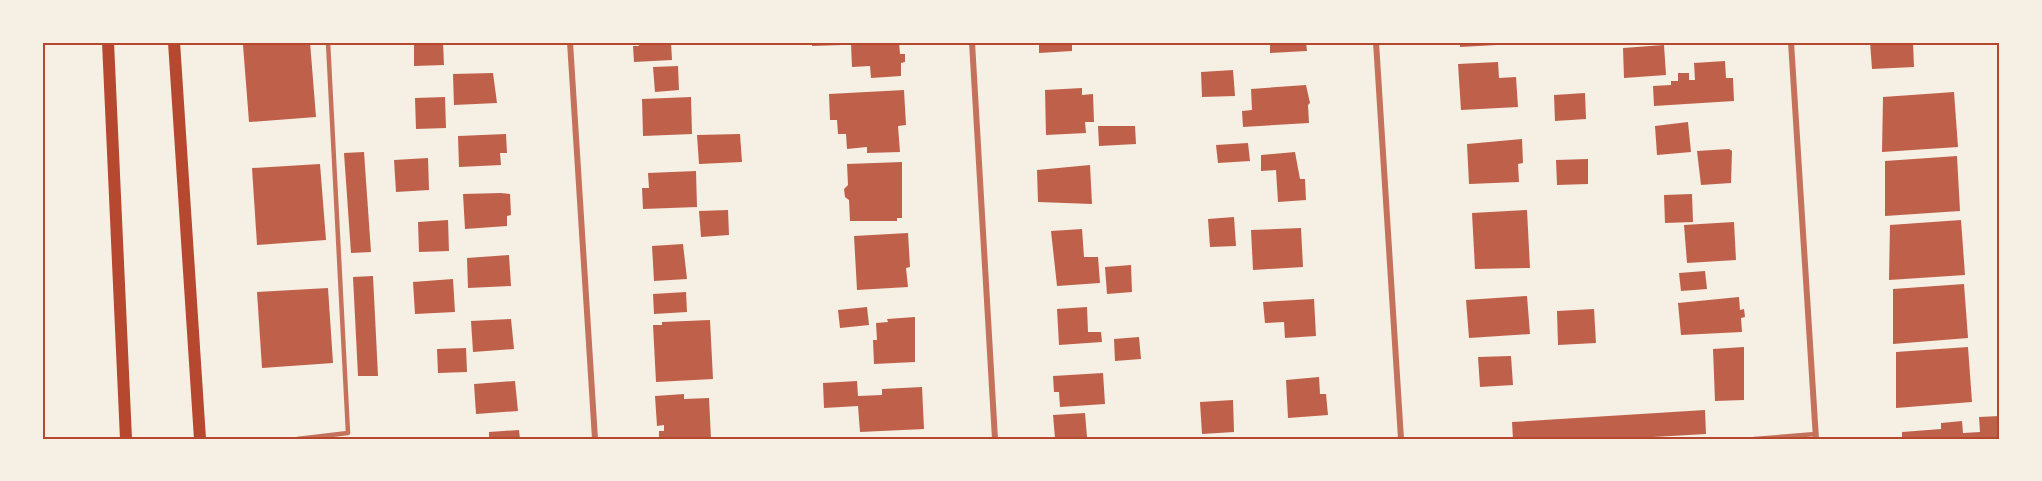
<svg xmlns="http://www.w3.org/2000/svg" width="2042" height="481" viewBox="0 0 2042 481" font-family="'Fira Sans Condensed',sans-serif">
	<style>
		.building { fill: #bf614a }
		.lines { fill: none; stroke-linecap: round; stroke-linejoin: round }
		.service { stroke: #c5725c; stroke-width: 4.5 }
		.minor { stroke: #c5725c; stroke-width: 6 }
		.secondary { stroke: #b5482f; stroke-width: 12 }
		.neatline { fill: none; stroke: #b5482f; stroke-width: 2 }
	</style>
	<rect width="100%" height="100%" fill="#f6efe4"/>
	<g class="building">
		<polygon points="310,42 316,117 249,122 243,45"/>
		<polygon points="414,42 443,42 444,65 414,66"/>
		<polygon points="638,42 671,42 672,60 634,62 633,46 639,46"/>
		<polygon points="812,42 842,42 842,45 812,46"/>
		<polygon points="899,42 900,54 905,54 905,62 901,63 901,76 871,78 870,66 852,67 851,44"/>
		<polygon points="1039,42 1072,42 1072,51 1039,53"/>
		<polygon points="1270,42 1306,42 1307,51 1270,53"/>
		<polygon points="1460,42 1515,42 1515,44 1460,47"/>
		<polygon points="1870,42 1913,42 1914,67 1872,69"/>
		<polygon points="1664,45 1666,75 1624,78 1623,48"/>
		<polygon points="1725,61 1726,78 1733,78 1734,101 1654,106 1653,86 1671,85 1671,81 1678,81 1678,73 1689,73 1689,80 1695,80 1694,63"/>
		<polygon points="1498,62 1499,78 1516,77 1518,107 1461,110 1458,64"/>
		<polygon points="678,66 679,90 655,92 653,67"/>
		<polygon points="1233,70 1235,96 1202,97 1201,72"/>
		<polygon points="493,73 497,103 454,105 453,74"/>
		<polygon points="1306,85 1310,103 1308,105 1309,123 1243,127 1242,111 1252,110 1251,89"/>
		<polygon points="1082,88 1082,95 1093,94 1094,122 1085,122 1086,133 1046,135 1045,90"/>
		<polygon points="904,90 906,125 898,126 900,152 867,153 867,147 847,149 846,134 838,134 837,120 830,120 829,94"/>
		<polygon points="1954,92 1958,147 1882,152 1883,97"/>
		<polygon points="1585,93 1586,119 1555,121 1554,95"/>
		<polygon points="445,97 446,128 416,129 415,98"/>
		<polygon points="691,97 692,134 643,136 642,99"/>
		<polygon points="1688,122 1691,152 1657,155 1655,126"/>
		<polygon points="1098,126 1135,126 1136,144 1099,146"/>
		<polygon points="506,134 507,153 500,153 501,165 459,167 458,136"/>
		<polygon points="740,134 742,162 699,164 697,135"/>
		<polygon points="1522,139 1523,163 1518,164 1519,182 1469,184 1467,144"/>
		<polygon points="1248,143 1250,161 1218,163 1216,145"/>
		<polygon points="1729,149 1732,151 1731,183 1701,185 1697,151"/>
		<polygon points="364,152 371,252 351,253 344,153"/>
		<polygon points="1295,152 1300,179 1305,179 1306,200 1278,202 1276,170 1261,171 1261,155"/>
		<polygon points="1957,156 1960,211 1885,216 1885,161"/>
		<polygon points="428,158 429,190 396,192 394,160"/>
		<polygon points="1588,159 1588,184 1557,185 1556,160"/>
		<polygon points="902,162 902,218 897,218 897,221 850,221 849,200 845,197 844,189 848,185 847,164"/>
		<polygon points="320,164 326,240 257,245 252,168"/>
		<polygon points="1090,165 1092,204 1038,202 1037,170"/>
		<polygon points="696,171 697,207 643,209 642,188 649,188 648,173"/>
		<polygon points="501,193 510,194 511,215 507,216 507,226 465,229 463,194"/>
		<polygon points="1692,194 1693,222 1665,223 1664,195"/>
		<polygon points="728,210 729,235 701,237 699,211"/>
		<polygon points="1527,210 1530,268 1475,269 1472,213"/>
		<polygon points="1234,217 1236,246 1210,247 1208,219"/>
		<polygon points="448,220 449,251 419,252 418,222"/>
		<polygon points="1961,220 1965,275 1889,280 1890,225"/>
		<polygon points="1734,222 1736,260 1687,263 1684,225"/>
		<polygon points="1301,228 1303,267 1253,270 1251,230"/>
		<polygon points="1082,229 1084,257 1098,257 1100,283 1057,286 1051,231"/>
		<polygon points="908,233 910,267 906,268 908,287 857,290 854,236"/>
		<polygon points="683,244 687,279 654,281 652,246"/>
		<polygon points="509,255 511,286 468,288 467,258"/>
		<polygon points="1131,265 1132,292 1107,294 1105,267"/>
		<polygon points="1705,271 1707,289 1681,291 1679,273"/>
		<polygon points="373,276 378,376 358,376 353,277"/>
		<polygon points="453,279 455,312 415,314 413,282"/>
		<polygon points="1964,284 1968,338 1893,344 1893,289"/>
		<polygon points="328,288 333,363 262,368 257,292"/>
		<polygon points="686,292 687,312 654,314 653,294"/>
		<polygon points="1527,296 1530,334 1469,338 1466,300"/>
		<polygon points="1739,297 1740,310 1744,309 1745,317 1741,318 1742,332 1681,335 1678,303"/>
		<polygon points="1314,299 1316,336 1285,338 1284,322 1265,323 1263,302"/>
		<polygon points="867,307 869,325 840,328 838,310"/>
		<polygon points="1087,307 1088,332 1101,332 1102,342 1059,345 1057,309"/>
		<polygon points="1594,309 1596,343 1558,345 1557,311"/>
		<polygon points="915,317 915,362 874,364 873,340 877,340 876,323 888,322 887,319"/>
		<polygon points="511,319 514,349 473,352 471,321"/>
		<polygon points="710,320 713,379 656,382 653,325 662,325 662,322"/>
		<polygon points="1139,337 1141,359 1115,361 1114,339"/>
		<polygon points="1744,347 1744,400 1715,401 1713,349"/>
		<polygon points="1968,347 1972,402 1896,408 1896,352"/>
		<polygon points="466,348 467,372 438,373 437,349"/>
		<polygon points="1511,356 1513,385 1480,387 1478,357"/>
		<polygon points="1103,373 1105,404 1060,407 1059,392 1054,392 1053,376"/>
		<polygon points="1319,377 1320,394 1326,394 1328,415 1288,418 1286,380"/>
		<polygon points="515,381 518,411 476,414 474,384"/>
		<polygon points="857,381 858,396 882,395 882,389 922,387 924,429 860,432 858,406 824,408 823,383"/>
		<polygon points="684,394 684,399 709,398 711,439 659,439 659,431 664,431 664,425 657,426 655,396"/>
		<polygon points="1233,400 1234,432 1202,434 1200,402"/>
		<polygon points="1705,410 1706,434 1618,439 1513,439 1512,422"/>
		<polygon points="1085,413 1087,437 1055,438 1053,415"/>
		<polygon points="2000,416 2000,439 1902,439 1902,432 1941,429 1941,423 1962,421 1963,433 1980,432 1979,417"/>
		<polygon points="519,430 520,439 489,439 489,432"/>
	</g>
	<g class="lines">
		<g class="service">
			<polyline points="297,439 348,433 328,42"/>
			<polyline points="1754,439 1816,434"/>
		</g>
		<g class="minor">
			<polyline points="570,42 595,439"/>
			<polyline points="972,42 995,439"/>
			<polyline points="1376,42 1401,439"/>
			<polyline points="1791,42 1816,439"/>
		</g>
		<g class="secondary">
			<polyline points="108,42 126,439"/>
			<polyline points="174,42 200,439"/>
		</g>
	</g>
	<rect width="2042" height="481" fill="none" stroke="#f6efe4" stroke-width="87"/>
	<rect x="44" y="44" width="1954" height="394" class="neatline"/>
</svg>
